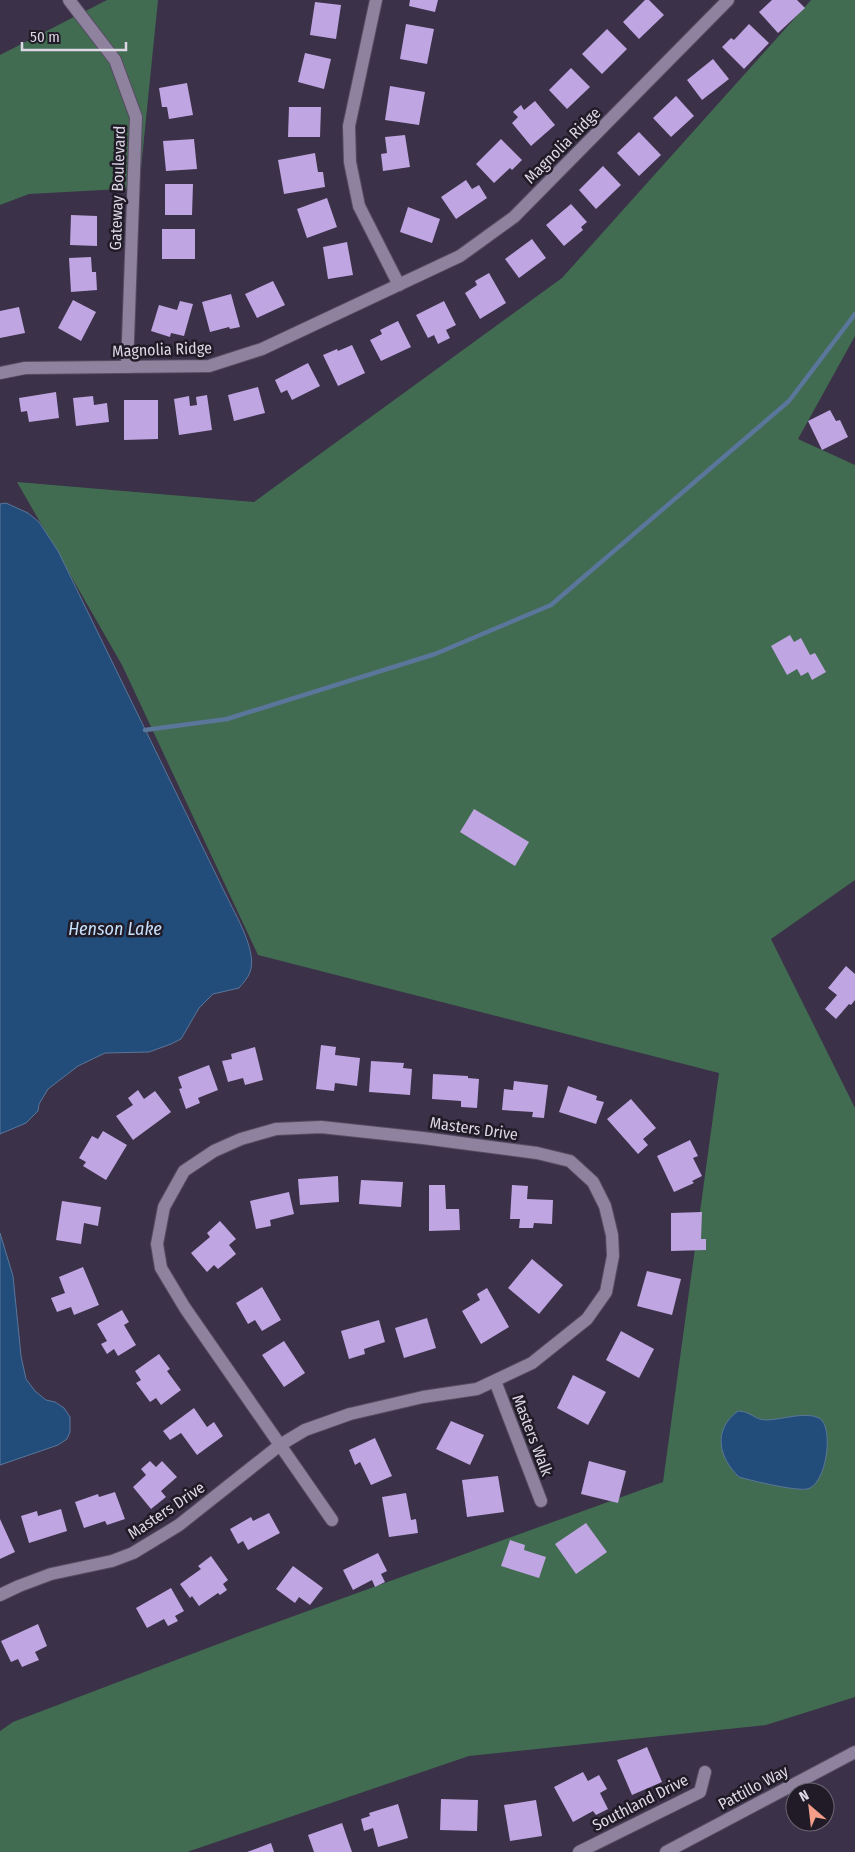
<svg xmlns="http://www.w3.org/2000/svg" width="855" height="1852" viewBox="0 0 855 1852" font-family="'Fira Sans Condensed',sans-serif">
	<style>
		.green { fill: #426c51 }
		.water { fill: #224d7a; stroke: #5a769a }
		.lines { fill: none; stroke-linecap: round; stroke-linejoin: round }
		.stream { stroke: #5a769a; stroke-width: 4.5 }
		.building { fill: #bfa5e1 }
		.minor-casing { stroke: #564d62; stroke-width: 14 }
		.minor { stroke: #8e829e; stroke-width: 12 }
		.labels { text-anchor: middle; stroke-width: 5; stroke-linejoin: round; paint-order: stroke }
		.street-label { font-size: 16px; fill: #ddd7e6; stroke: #201b26 }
		.water-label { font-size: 18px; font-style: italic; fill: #c6e0fc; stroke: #201b26 }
	</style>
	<rect width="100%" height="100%" fill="#3b3148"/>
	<g class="green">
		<polygon points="107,0 158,0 139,188 29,194 0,205 0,55"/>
		<polygon points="811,0 855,0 855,336 798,439 855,465 855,880 771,939 855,1108 855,1697 766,1725 469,1756 187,1852 0,1852 0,1731 13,1722 247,1633 663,1482 719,1073 258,955 122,665 17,482 254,502 562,278"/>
	</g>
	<g class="water">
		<path d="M6 503 28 513 39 522 58 551 226 895C235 914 258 952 250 972 248 978 243 983 239 988L213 994 199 1008 181 1039 171 1044 149 1052 105 1053 78 1066 48 1089 39 1104 38 1111 26 1123 0 1134V504Z"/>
		<polygon points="0,1233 13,1276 21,1356 26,1379 35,1391 46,1400 55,1402 64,1408 70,1417 70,1432 67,1439 58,1445 0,1465"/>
		<path d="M738 1411C750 1411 755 1420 766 1420 781 1420 805 1411 819 1418 835 1427 826 1486 807 1489 795 1491 753 1481 739 1477 719 1458 712 1430 738 1411Z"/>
	</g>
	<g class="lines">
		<polyline class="stream" points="145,730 227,719 435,654 551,605 789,401 855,314"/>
	</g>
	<g class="building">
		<polygon points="410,0 438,0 435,12 409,6"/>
		<polygon points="645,0 649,0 664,15 639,39 623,22"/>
		<polygon points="772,0 797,0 805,8 778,33 759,12"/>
		<polygon points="315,2 341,5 336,39 310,35"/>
		<polygon points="406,24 434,29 427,64 400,59"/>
		<polygon points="749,24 769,43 744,69 722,47 731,38 734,40"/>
		<polygon points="607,29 627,49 602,74 582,54"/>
		<polygon points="305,53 331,59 324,89 298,82"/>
		<polygon points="713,59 729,79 702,100 687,80"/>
		<polygon points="571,68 590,87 567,109 549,90"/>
		<polygon points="187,83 193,115 169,119 167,107 162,107 159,88"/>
		<polygon points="390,86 425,92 419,125 385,120"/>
		<polygon points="676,96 694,116 671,137 653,118"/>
		<polygon points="535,101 555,125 531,146 512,123 518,117 513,112 521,105 524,110"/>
		<polygon points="289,107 321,107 320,137 288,137"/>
		<polygon points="639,132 661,155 639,176 617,153"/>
		<polygon points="405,135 410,167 383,171 381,154 387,153 385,137"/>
		<polygon points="194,139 197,169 166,171 163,141"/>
		<polygon points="501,139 522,160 512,170 510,168 494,183 476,164"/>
		<polygon points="315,153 318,172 323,172 325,187 284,194 278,160"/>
		<polygon points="603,166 621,185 596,209 579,190"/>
		<polygon points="466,180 472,189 479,185 487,198 456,219 441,197"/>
		<polygon points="165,184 193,184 192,215 165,215"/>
		<polygon points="327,198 337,227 307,238 297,209"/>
		<polygon points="571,204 587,222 581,227 583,230 564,246 546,225"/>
		<polygon points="408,207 440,219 432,243 400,232"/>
		<polygon points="71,215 97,216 97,246 70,245"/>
		<rect x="162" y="229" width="33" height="30"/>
		<polygon points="532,239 546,258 519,278 505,259"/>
		<polygon points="347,242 353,275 328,279 323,247"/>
		<polygon points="91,257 92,272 96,272 97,290 71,292 69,258"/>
		<polygon points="489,273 506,303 480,319 465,293 477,285 475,281"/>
		<polygon points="273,281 285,305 257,318 245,294"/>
		<polygon points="231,294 240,327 230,329 229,327 210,332 202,302"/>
		<polygon points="73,300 96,312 81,341 58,328"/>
		<polygon points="180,301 193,304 184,336 171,333 170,337 151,331 159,305 177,310"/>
		<polygon points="444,301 456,325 446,330 450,338 438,344 434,335 428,338 416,315"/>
		<polygon points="19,307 25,333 0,338 0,311"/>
		<polygon points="398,321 411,347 381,361 370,340 382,334 380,330"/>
		<polygon points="352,345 365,373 338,386 323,355 337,349 338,351"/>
		<polygon points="308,363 320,386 292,400 287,390 281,393 275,380"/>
		<polygon points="258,387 265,413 234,421 228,395"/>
		<polygon points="56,392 59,418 29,422 27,411 21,412 19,398"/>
		<polygon points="207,395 212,430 179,435 174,399 189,396 190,406 197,405 196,397"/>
		<polygon points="93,396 94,405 107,403 109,422 76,426 73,398"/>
		<polygon points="124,400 158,400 158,439 124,440"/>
		<polygon points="830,410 836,421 840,420 848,437 822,450 808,421"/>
		<polygon points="790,635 794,642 801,638 810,655 815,653 826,672 812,680 808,672 801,676 797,669 787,675 771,646"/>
		<polygon points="474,809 529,842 515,866 460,832"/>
		<polygon points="846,966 855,974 855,1000 851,1005 849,1004 836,1019 825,1009 837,995 828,988"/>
		<polygon points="321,1045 336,1047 335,1055 360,1058 357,1086 335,1083 334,1091 316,1089"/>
		<polygon points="255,1047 263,1080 245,1085 243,1078 228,1082 222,1061 232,1059 231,1054"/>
		<polygon points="371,1061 404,1063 403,1068 412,1069 410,1095 369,1092"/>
		<polygon points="209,1065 218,1090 198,1098 200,1103 186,1109 179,1089 182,1088 178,1077"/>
		<polygon points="433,1074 468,1076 468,1078 479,1079 477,1108 461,1107 461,1101 432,1099"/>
		<polygon points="514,1081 548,1085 544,1118 532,1117 533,1112 502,1110 504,1089 513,1090"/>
		<polygon points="568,1086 597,1096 596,1100 604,1102 596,1124 559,1112"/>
		<polygon points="138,1090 144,1099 155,1091 171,1112 133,1140 116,1116 133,1105 128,1098"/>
		<polygon points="631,1099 656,1128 643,1139 648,1145 638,1154 607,1119"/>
		<polygon points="103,1131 127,1145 106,1180 83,1166 86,1162 79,1158 92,1136 98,1139"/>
		<polygon points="690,1140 698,1156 693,1158 702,1176 692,1181 694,1183 674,1192 657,1156"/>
		<polygon points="338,1176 339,1202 300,1205 298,1179"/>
		<polygon points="361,1180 403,1182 401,1207 359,1204"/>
		<polygon points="429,1185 445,1185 446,1209 459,1209 460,1230 429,1231"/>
		<polygon points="512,1185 528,1186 527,1199 553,1200 552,1224 534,1223 533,1228 519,1228 520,1219 510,1219"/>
		<polygon points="289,1192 294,1214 270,1220 271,1226 256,1229 250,1201"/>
		<polygon points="62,1201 101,1207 98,1226 84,1223 81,1244 56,1240"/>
		<polygon points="702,1212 701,1239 706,1239 706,1250 671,1251 671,1213"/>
		<polygon points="220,1221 236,1239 229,1245 236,1254 218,1269 214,1265 207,1272 191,1253 210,1237 207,1233"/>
		<polygon points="532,1259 563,1285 539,1314 508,1288"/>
		<polygon points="83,1267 99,1305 74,1315 71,1307 57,1312 51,1298 65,1293 59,1277"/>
		<polygon points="647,1271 681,1279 672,1315 637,1306"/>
		<polygon points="262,1287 281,1320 262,1331 255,1320 248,1324 236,1303"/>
		<polygon points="487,1288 509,1327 481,1344 462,1311 480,1300 477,1294"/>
		<polygon points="122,1310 129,1322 124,1325 136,1345 118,1356 114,1349 107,1354 101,1344 107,1341 97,1324"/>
		<polygon points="427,1318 436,1348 404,1358 395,1328"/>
		<polygon points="379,1320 385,1342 364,1349 365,1354 349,1359 341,1331"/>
		<polygon points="621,1331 654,1349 639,1378 606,1360"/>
		<polygon points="284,1341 305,1373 284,1387 262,1355"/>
		<polygon points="159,1354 170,1369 167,1371 181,1390 161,1405 156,1398 150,1402 136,1383 141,1380 135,1371"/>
		<polygon points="573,1375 606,1392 588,1425 557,1408"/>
		<polygon points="194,1408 207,1427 214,1422 223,1436 197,1455 181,1433 170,1440 163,1431"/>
		<polygon points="451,1421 484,1435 470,1465 436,1449"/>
		<polygon points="375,1438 392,1476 371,1485 360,1462 355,1465 349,1450"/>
		<polygon points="150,1461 156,1467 162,1461 177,1477 161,1491 166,1497 151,1509 133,1487 146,1475 141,1469"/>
		<polygon points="589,1461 626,1471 618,1503 581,1494"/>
		<polygon points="498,1476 504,1512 467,1517 462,1480"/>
		<polygon points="115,1492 125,1519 107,1525 105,1521 84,1528 75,1502 98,1494 99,1497"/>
		<polygon points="406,1493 411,1520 416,1519 418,1533 389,1537 382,1497"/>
		<polygon points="61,1509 67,1531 29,1543 21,1516 37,1511 38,1516"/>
		<polygon points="269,1513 280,1533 248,1550 243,1541 238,1544 230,1529 251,1517 253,1521"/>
		<polygon points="0,1519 15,1552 0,1559"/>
		<polygon points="586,1523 607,1552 576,1574 555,1544"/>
		<polygon points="510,1540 525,1545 524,1550 546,1557 539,1578 501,1566"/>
		<polygon points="378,1553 387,1571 381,1574 385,1582 375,1587 372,1580 353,1590 343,1570"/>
		<polygon points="211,1556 228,1580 223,1584 227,1590 220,1595 218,1593 199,1606 192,1596 190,1598 180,1584 201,1569 198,1566"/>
		<polygon points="293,1566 323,1588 310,1605 299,1597 295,1603 276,1589"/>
		<polygon points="171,1588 184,1611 175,1616 178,1621 168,1626 164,1619 147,1628 136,1608"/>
		<polygon points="38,1624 47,1646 35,1652 39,1660 22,1667 18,1659 11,1662 1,1641"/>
		<polygon points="647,1747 662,1782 632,1795 617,1760"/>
		<polygon points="583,1772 588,1781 599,1775 607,1789 600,1793 608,1809 596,1815 593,1811 573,1822 554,1787"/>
		<polygon points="441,1799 478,1800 477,1831 440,1830"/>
		<polygon points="536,1800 542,1836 510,1841 504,1805"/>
		<polygon points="398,1804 408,1838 378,1847 373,1828 364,1831 361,1819 370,1816 369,1813"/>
		<polygon points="342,1823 352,1852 314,1852 308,1835"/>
		<polygon points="271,1843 274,1852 247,1852"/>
	</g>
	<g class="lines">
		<defs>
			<g id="minor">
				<polyline points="69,0 115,60 136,117 127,367"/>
				<polyline points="376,0 349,126 350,162 359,206 399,285"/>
				<polyline points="0,373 25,368 209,366 262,349 460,256 514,217 728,0"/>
				<polyline points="495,1381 541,1501"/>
				<polyline points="0,1595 19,1586 51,1574 112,1561 133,1553 179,1525 280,1445 305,1430 350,1414 423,1397 477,1389 532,1363 587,1319 606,1292 613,1256 612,1235 605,1206 593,1182 570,1161 537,1153 423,1138 321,1127 276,1129 241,1139 214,1151 184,1171 164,1207 157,1244 161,1268 185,1308 280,1445 332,1520"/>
				<polyline points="579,1852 700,1792 705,1772"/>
				<polyline points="666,1852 855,1752"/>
			</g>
		</defs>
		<use href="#minor" class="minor-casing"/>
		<use href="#minor" class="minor"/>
	</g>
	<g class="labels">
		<g class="street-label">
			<text transform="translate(562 145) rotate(-45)" y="6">Magnolia Ridge</text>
			<text transform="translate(117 188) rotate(-88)" y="6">Gateway Boulevard</text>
			<text transform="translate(162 349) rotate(-2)" y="6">Magnolia Ridge</text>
			<text transform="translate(474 1128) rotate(8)" y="6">Masters Drive</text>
			<text transform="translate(533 1435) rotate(69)" y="6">Masters Walk</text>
			<text transform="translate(166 1510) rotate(-34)" y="6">Masters Drive</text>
			<text transform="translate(753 1787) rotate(-28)" y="6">Pattillo Way</text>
			<text transform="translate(640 1802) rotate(-27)" y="6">Southland Drive</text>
		</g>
		<g class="water-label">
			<text x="115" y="935">Henson Lake</text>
		</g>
	</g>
	<g transform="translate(810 1807) rotate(332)"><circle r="24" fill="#201b26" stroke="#6c6673"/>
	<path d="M0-4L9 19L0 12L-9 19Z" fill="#f49e89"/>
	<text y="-8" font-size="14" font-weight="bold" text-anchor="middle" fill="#ddd7e6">N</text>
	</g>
	<path d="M22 42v8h104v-8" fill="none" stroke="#ddd7e6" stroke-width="2.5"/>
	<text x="30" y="42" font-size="15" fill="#ddd7e6" stroke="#201b26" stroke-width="4" paint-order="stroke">50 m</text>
</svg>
